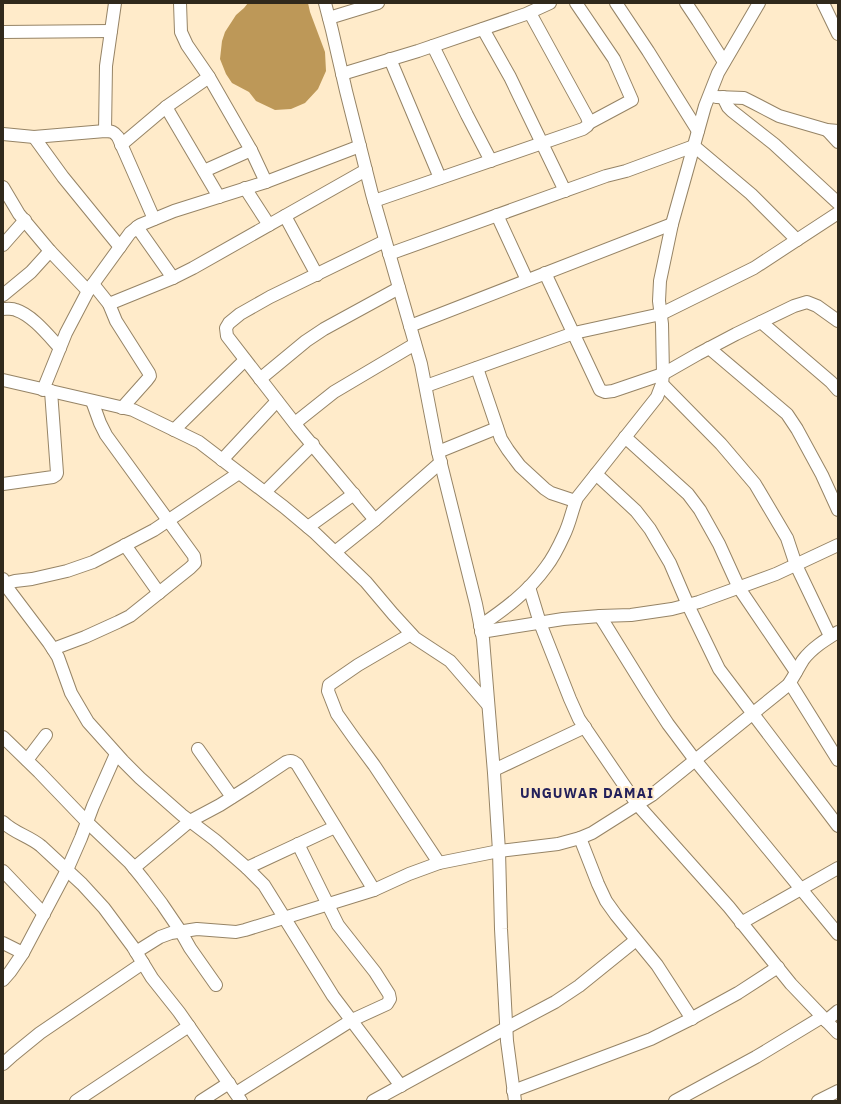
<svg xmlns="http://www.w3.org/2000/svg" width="841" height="1104" viewBox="0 0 841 1104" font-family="'IBM Plex Sans',sans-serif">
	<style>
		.water { fill: #bd9858 }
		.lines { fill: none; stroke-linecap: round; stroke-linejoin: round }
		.minor-casing { stroke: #968466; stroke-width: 14 }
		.minor { stroke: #fff; stroke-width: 12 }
		.labels { text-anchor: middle; stroke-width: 4; stroke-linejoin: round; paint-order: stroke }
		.district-label { font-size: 14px; font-weight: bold; letter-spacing: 1px; fill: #24215b; stroke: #ffebca }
	</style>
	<rect width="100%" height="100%" fill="#ffebca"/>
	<polygon class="water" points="248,3 308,3 310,12 325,52 326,71 318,89 305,103 291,109 275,110 256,101 249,92 232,83 226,74 220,59 222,41 225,32 236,15 244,8"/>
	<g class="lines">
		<defs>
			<g id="minor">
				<polyline points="180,3 181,32 187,45 209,77 251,150 266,182"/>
				<polyline points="325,3 332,30 346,91 372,194 421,364 438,452 476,604 483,639 494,773 499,851 501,929 507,1041 515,1101"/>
				<polyline points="576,3 614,59 632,100 589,123"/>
				<polyline points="616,3 648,51 698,131"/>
				<polyline points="686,3 698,21 724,62"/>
				<polyline points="823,3 838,34"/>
				<polyline points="329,18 378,3"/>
				<polyline points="483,29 510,77 565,191"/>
				<polyline points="3,32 111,31"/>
				<polyline points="433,46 467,115 491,161"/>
				<polyline points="390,59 440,178"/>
				<polyline points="342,74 418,51 526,14 550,3"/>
				<polyline points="716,97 744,98 752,102 779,116 827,130 838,131"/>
				<polyline points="723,97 728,107 732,111 774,144 838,203"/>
				<polyline points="166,107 219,197"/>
				<polyline points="827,130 838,142"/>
				<polyline points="105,131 106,66 115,3"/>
				<path d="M3 134 34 137 105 131C112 131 114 132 118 137L154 219"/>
				<polyline points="34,137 63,177 120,247"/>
				<polyline points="121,145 166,107 209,77"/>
				<polyline points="204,171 251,150"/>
				<polyline points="3,187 19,214 50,251 88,291"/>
				<polyline points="245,188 269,225"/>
				<polyline points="374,201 583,129 587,126 589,123 587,117 530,13"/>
				<polyline points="497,215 527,280"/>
				<polyline points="285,216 317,275"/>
				<polyline points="137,227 173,278"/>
				<polyline points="3,245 25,220"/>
				<polyline points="389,254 606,176 626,171 694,146 751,194 797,240"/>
				<polyline points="545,273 600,390 605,392 613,391 663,374 698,354 736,334 794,306 807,302 817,306 838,321"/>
				<polyline points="93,284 109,304 116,321 149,373 150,376 147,380 122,408"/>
				<polyline points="3,295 31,272 50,251"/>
				<polyline points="109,304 173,278 193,268 366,170"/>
				<path d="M3 309C7 309 12 308 16 310 32 315 48 335 60 348"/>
				<polyline points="761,322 831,382 838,390"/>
				<polyline points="410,326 672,224"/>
				<polyline points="709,348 787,414 797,429 822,475 838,510"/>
				<polyline points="477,368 501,439 508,450 520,466 545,489 551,493 575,501"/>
				<polyline points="260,379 306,341 324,329 399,288"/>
				<polyline points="3,380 133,410 199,442 284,507 315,533 366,582 393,614 415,638 450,661 488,705"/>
				<polyline points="662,384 721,444 755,484 787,538 796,565 830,636"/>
				<polyline points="426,386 574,333 661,314 754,268 838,213"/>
				<polyline points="43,390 66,333 88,291 130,233 140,225 174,211 266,182 360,146"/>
				<polyline points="295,423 334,392 415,344"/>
				<polyline points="174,430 245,360"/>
				<polyline points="625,437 688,494 700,510 719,544 739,588 796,672"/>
				<polyline points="438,452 497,428"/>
				<polyline points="222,460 277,401"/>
				<polyline points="596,474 636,511 650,529 670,563 688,605 719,669 838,826"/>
				<polyline points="3,484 53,477 56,475 57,473 51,391"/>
				<polyline points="265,492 313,444"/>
				<polyline points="375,520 299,429 227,336 226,328 229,323 240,314 270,297 385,241"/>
				<polyline points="308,527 354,494"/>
				<polyline points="125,545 159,593"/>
				<polyline points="335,552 375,520 441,462"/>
				<polyline points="3,579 6,586 49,643 58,657 71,693 88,722 123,761 140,778 182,815 215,840 247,868 264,885 333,996 401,1086"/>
				<polyline points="3,587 5,584 15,581 32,579 67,571 93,562 154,530 239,473"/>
				<polyline points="529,587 540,623 570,699 579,719 637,804 729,907 791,984 838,1033"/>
				<polyline points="600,616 649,695 668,724 695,760 838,934"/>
				<path d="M480 626C505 609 528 592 546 567 553 558 559 546 564 535 570 523 572 510 577 498L657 397 662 384 663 374 662 324 659 301 660 281 672 224 705 106 718 73 759 3"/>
				<polyline points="481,632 563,619 600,616 631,615 672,609 699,602 776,574 838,545"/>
				<polyline points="411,634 358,665 329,685 328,691 337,714 354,738 374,765 439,863"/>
				<polyline points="53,649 85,637 118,622 130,616 190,568 195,563 194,556 106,435 100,423 92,401"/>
				<polyline points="790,683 838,760"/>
				<polyline points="3,737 39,772 87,822 130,863 143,879 162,904 181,932 190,948 216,985"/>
				<polyline points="198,749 232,797"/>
				<polyline points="27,760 46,735"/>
				<polyline points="494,770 585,727"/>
				<path d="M3 822C14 833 29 836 41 846L82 884 104 908 133 947 152 978 179 1012 241 1101"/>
				<polyline points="580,838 598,884 606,901 616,915 657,965 692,1019"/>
				<path d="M134 868 190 821 220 805 250 786 286 762C291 760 293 761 297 764L374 890"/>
				<polyline points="247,868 335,827"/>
				<polyline points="3,871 44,914"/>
				<polyline points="741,923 838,868"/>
				<polyline points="3,943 23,953"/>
				<path d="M136 952 160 937 171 933 197 929 236 932 245 930 374 890 409 874 439 863 499 851 558 844 580 838 592 833 652 795 788 685C794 677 798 668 803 660 812 648 825 640 838 632"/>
				<polyline points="3,980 10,972 23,953 67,870 81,838 93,806 116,754"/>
				<polyline points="826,1021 838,1011"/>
				<polyline points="3,1064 13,1055 40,1033 143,963"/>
				<polyline points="513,1091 651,1039 687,1021 738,993 778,967"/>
				<polyline points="236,1093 352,1020 387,1004 390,999 389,994 375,972 338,925 298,844"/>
				<polyline points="76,1101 189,1026"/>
				<polyline points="201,1101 229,1083"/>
				<polyline points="373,1101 506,1028 555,1002 579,986 636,940"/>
				<polyline points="675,1101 756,1057 822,1017"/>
				<polyline points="818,1101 838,1091"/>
			</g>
		</defs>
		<use href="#minor" class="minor-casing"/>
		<use href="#minor" class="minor"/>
	</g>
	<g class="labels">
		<g class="district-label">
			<text x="587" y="798">UNGUWAR DAMAI</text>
		</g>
	</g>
	<rect width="841" height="1104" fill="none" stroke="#30291c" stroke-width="8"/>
</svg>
